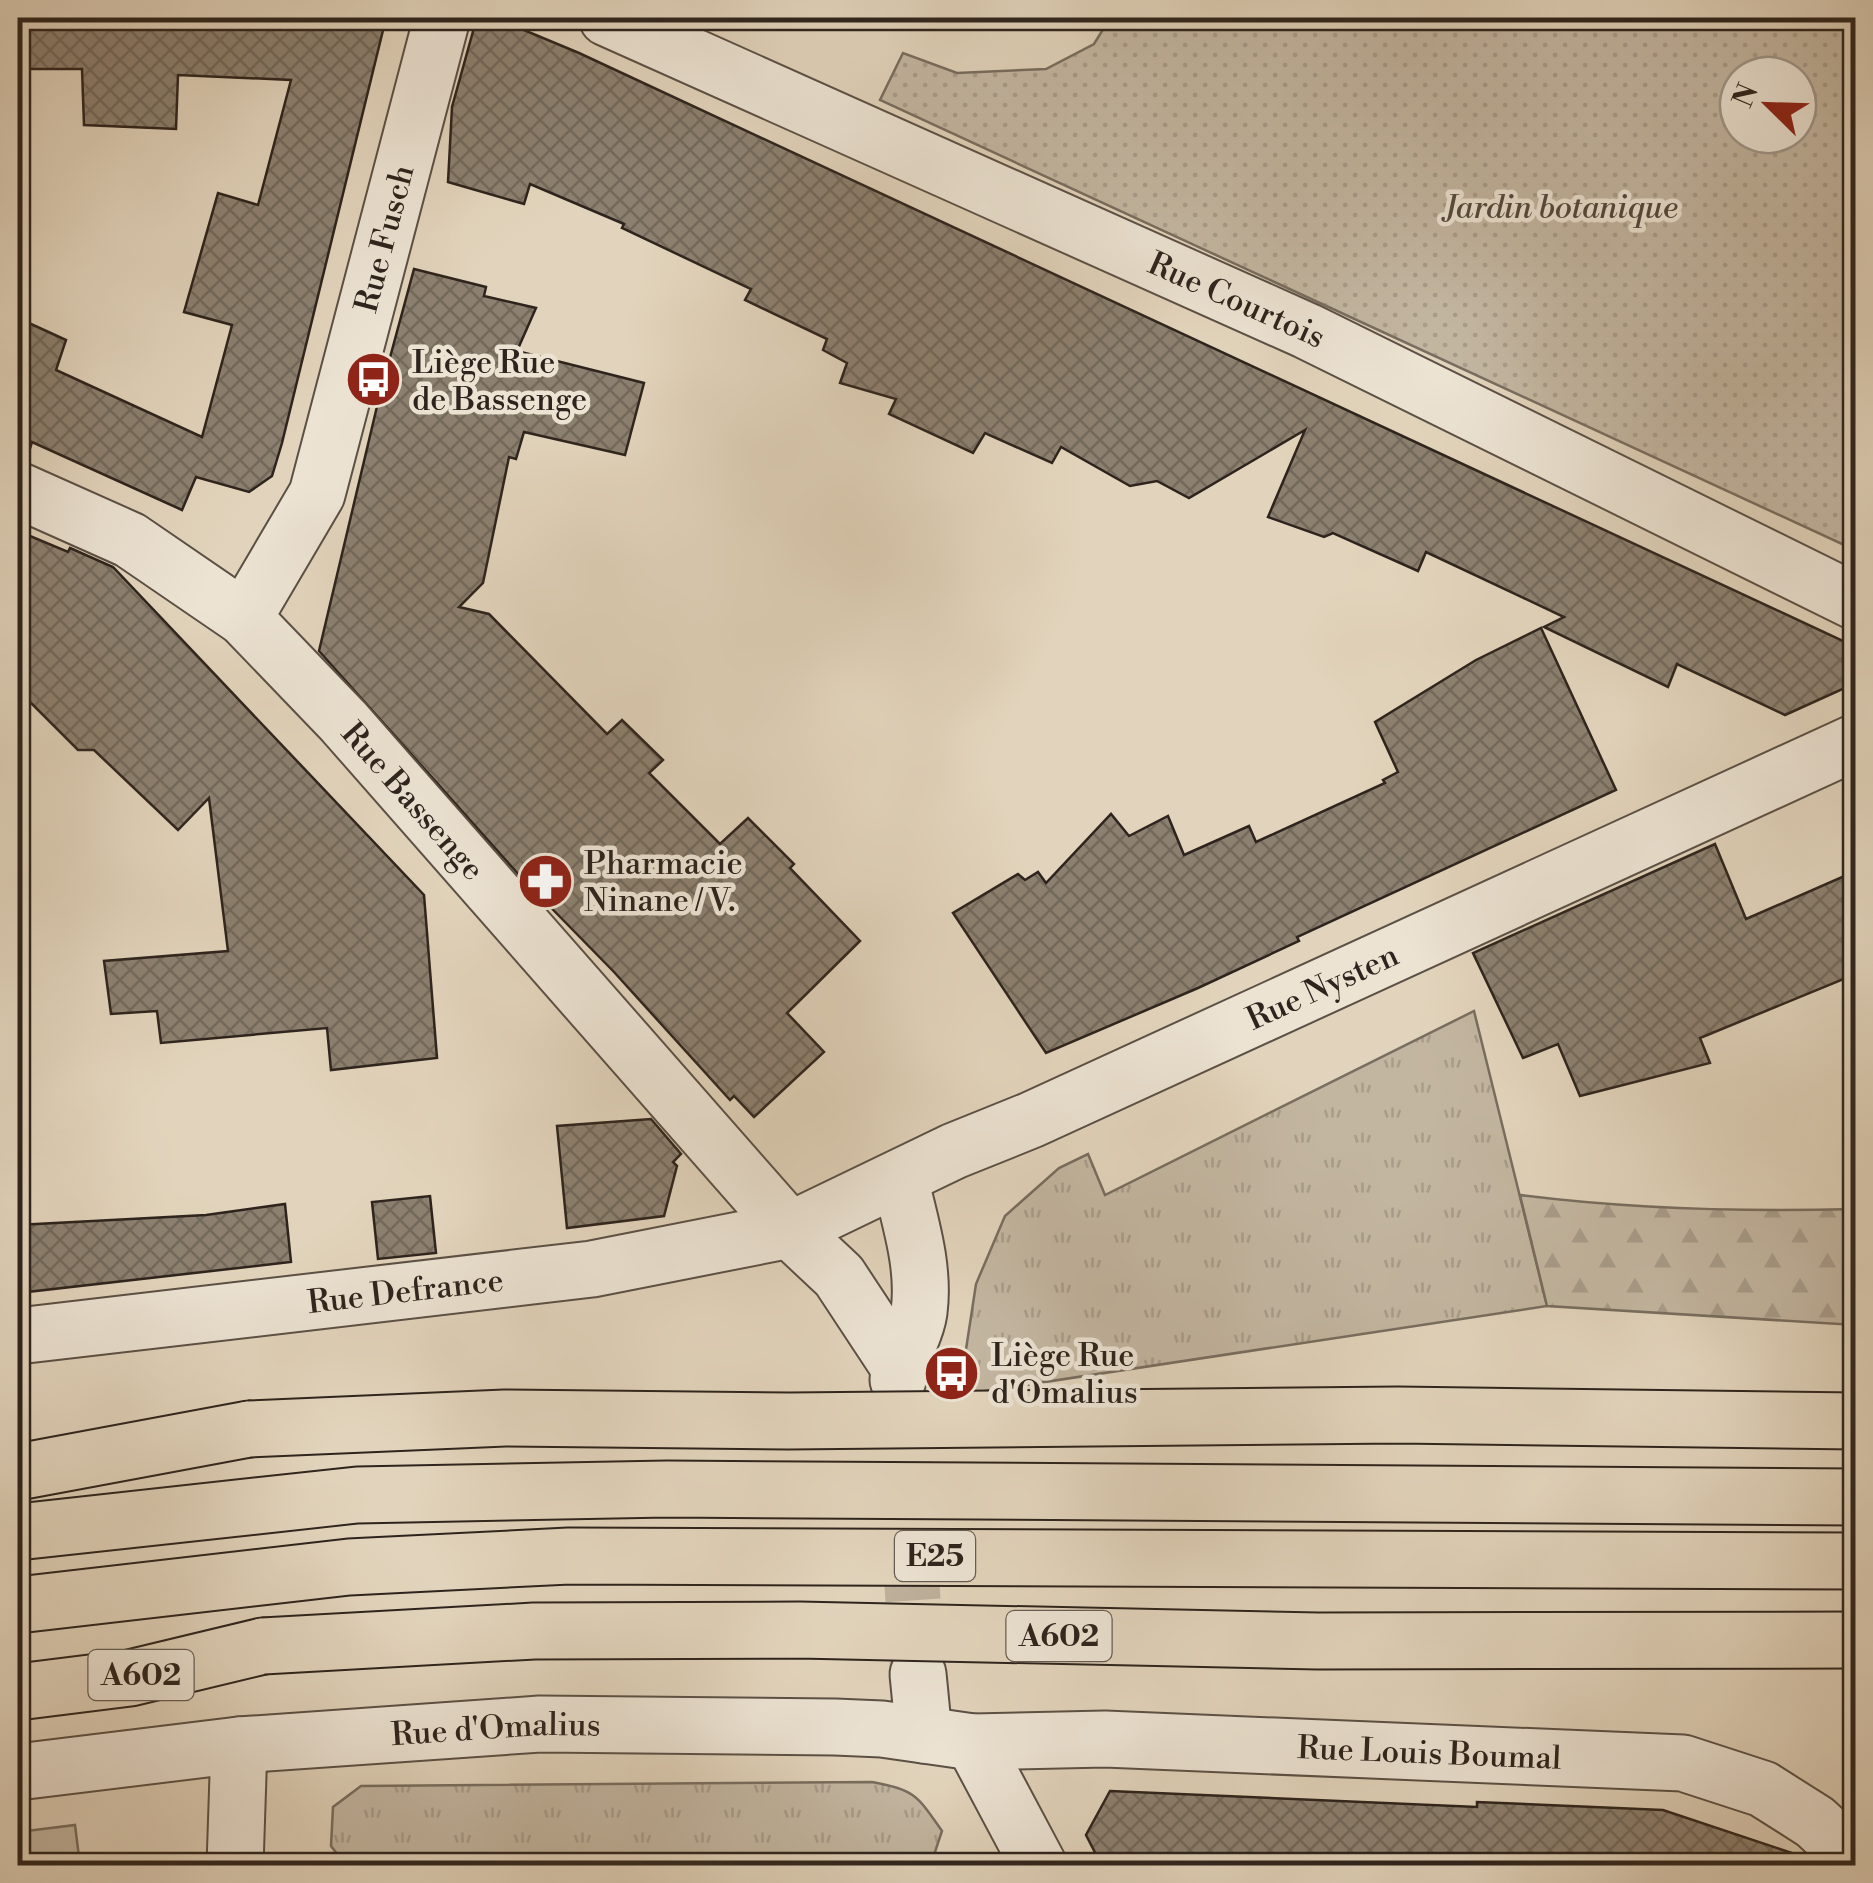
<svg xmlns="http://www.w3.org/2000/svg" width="1873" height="1883" viewBox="0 0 1873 1883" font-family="'Libre Bodoni',serif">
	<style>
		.grass { fill: url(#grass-tufts); stroke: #786d5f; stroke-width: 2.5 }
		.forest { fill: url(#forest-firs); stroke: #786d5f; stroke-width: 2.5 }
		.park { fill: url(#park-dots); stroke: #786d5f; stroke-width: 2.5; fill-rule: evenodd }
		.garden { fill: #c3b6a1; stroke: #786d5f; stroke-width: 2.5 }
		.building { fill: url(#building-cross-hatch); stroke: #2e241d; stroke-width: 2.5 }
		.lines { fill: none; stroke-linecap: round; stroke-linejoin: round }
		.street-tunnel { stroke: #beb19c; stroke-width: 55; stroke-dasharray: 55 28; stroke-linecap: butt }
		.street-casing { stroke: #5b5045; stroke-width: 59 }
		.highway-casing { stroke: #2e241d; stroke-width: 59 }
		.street { stroke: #ece3d3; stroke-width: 55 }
		.highway { stroke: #e2d4bc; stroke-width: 55 }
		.highway-bridge-casing { stroke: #2e241d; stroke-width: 59; stroke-linecap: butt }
		.highway-bridge { stroke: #e2d4bc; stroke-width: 55 }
		.labels { text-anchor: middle; stroke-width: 9; stroke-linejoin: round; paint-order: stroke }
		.shield { fill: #ece3d3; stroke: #675d54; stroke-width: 2.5 }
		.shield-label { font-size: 30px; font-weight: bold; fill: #2e241d }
		.park-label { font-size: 32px; font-style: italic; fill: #53483e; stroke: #ece3d3 }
		.street-label { font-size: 32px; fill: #2e241d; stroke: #ece3d3 }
		.poi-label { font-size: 32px; fill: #2e241d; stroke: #ece3d3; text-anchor: start }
	</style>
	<defs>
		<pattern id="grass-tufts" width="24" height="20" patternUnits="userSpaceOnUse" patternTransform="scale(2.5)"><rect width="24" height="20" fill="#c3b6a1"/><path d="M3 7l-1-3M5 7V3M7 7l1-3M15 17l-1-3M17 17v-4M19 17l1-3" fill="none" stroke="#a89c8a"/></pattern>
		<pattern id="forest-firs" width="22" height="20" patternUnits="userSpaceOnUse" patternTransform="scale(2.5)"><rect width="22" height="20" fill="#c3b6a1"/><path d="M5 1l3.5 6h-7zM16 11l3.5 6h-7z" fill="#a89c8a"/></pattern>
		<pattern id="park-dots" width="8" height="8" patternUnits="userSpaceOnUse" patternTransform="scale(2.5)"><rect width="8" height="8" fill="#c3b6a1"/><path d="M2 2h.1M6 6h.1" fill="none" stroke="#a89c8a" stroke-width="1.8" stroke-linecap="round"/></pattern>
		<pattern id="building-cross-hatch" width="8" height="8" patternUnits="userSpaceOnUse" patternTransform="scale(2.5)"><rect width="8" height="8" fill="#8c8070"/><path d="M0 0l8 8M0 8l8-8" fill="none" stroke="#73695b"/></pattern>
	</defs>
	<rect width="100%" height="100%" fill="#e2d4bc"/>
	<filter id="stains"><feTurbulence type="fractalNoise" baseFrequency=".002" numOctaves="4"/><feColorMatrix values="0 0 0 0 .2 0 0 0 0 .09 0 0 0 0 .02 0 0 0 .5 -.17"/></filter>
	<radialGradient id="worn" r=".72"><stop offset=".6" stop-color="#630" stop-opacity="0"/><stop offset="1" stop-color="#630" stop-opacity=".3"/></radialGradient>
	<g class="grass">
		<polygon points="1474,1011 1547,1306 959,1395 976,1284 1005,1216 1059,1168 1088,1154 1105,1195"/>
		<path d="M872 1782C915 1790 917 1795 942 1831L934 1855 924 1865 354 1866 342 1860 331 1846 333 1807 361 1786Z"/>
	</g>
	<path class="forest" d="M1520 1195C1631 1209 1744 1212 1855 1209V1325L1547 1306Z"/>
	<path class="park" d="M1110 18H1855V550L880 100 903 53 957 73 1046 69 1094 44ZM1738 75H1798V135H1738Z"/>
	<polygon class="garden" points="75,1825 80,1865 18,1865 18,1832"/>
	<g class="building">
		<polygon points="18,18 386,18 282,443 272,476 249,492 196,477 182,510 32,442 26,461 18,459 18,318 66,340 56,370 202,437 232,325 184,312 218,193 258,205 291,80 178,75 176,129 84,125 82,69 18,69"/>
		<polygon points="495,18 579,53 1856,647 1856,683 1785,715 1677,664 1668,687 1544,627 1564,617 1426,552 1418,571 1333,533 1324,537 1268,517 1305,430 1189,498 1157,481 1130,486 1061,447 1052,463 985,433 973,453 889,414 896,399 840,383 847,363 823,350 827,339 745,300 751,289 622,228 624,224 530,184 524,204 448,182 452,107 474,28"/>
		<polygon points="414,269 486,287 484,296 536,308 517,351 644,383 625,455 524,432 516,459 509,457 483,583 459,607 489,614 607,734 622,720 663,760 649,773 720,844 748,818 794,864 790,868 860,941 787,1013 824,1052 754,1117 734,1096 730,1100 614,972 520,876 319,651 379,398"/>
		<polygon points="18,531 68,552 70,548 113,567 424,895 437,1058 331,1070 327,1028 161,1043 157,1011 111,1014 104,961 228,951 209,798 178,830 94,750 78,750 18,690"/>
		<polygon points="1541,628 1616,790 1297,937 1299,941 1198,988 1046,1053 953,913 1018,874 1025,880 1038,872 1046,883 1111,814 1129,836 1168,816 1184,855 1249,826 1256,842 1385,783 1383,780 1398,772 1375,722 1476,660"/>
		<polygon points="1715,844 1746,919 1856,871 1856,974 1700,1038 1710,1063 1580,1096 1558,1044 1523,1058 1473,953"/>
		<polygon points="651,1119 681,1154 673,1162 677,1166 664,1216 567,1228 557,1126"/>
		<polygon points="430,1196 436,1253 378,1259 372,1202"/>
		<polygon points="285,1204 291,1262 18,1293 18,1225 206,1215"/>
		<polygon points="1110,1791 1477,1807 1477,1802 1663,1810 1804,1857 1802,1866 1102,1866 1086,1835"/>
	</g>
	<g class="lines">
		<polyline class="street-tunnel" points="898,1380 918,1674"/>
		<defs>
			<g id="street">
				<path id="s1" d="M607 18 1307 331 1856 602"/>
				<path id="s2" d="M18 490 130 540 244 618 343 721 790 1230 839 1276 899 1367"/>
				<path id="s3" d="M244 618 317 494 442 18"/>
				<path id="s4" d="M18 1336 592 1269 790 1230 954 1151 1031 1120 1856 742"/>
				<path d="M898 1380C899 1356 916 1336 919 1312 925 1267 910 1222 900 1179"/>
				<polyline points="918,1674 924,1735"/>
				<polyline points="973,1742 1039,1866"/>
				<path id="s5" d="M18 1772 239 1745 540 1724 835 1727 882 1729 973 1742 1105 1739 1683 1763 1763 1789 1815 1822 1856 1860"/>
				<polyline points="235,1866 239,1745"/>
			</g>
			<g id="highway">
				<polyline points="18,1472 249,1429"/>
				<polyline points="18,1692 130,1678 263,1646"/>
			</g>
		</defs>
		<use href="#street" class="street-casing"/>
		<use href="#highway" class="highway-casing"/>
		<use href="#street" class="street"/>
		<use href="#highway" class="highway"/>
		<defs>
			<g id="highway-bridge">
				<polyline points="249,1429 505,1418 789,1421 1398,1415 1856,1421"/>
				<polyline points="18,1532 357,1495 667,1489 1856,1497"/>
				<polyline points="18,1605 349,1567 569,1556 1856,1561"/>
				<polyline points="263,1646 534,1631 799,1630 1318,1641 1856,1640"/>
			</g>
		</defs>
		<use href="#highway-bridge" class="highway-bridge-casing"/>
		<use href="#highway-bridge" class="highway-bridge"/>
	</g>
	<defs>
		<symbol id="bus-disc" viewBox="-11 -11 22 22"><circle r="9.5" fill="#8f2418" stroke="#ece3d3"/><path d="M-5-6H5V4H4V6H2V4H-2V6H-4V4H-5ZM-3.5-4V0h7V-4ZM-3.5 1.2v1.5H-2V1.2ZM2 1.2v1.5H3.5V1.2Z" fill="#fff"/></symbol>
		<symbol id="pharmacy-disc" viewBox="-11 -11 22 22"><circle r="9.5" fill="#8f2418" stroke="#ece3d3"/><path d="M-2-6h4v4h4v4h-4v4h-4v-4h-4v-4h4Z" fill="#fff"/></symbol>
	</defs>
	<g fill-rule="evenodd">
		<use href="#bus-disc" x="342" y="348" width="63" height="63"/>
		<use href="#pharmacy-disc" x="514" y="850" width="63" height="63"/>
		<use href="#bus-disc" x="920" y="1342" width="63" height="63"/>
	</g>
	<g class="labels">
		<g class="shield">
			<rect x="895" y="1531" width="80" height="50" rx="8"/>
			<rect x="1006.5" y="1611" width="105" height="50" rx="8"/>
			<rect x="88.5" y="1650" width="105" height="50" rx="8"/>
		</g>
		<g class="shield-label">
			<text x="935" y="1566">E25</text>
			<text x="1059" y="1646">A602</text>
			<text x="141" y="1685">A602</text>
		</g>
		<g class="park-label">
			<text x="1561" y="218">Jardin botanique</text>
		</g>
		<g class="street-label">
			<text dy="11" stroke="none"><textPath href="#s3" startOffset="408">Rue Fusch</textPath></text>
			<text dy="11" stroke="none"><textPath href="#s1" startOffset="690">Rue Courtois</textPath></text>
			<text dy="11" stroke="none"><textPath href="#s2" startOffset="510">Rue Bassenge</textPath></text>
			<text dy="11" stroke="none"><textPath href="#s4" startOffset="1365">Rue Nysten</textPath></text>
			<text dy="11" stroke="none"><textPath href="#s4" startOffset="390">Rue Defrance</textPath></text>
			<text dy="11" stroke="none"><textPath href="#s5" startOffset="480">Rue d'Omalius</textPath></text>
			<text dy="11" stroke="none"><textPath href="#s5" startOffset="1415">Rue Louis Boumal</textPath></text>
		</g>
		<g class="poi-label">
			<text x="412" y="373">Liège Rue<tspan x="412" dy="37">de Bassenge</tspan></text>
			<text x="584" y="874">Pharmacie<tspan x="584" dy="37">Ninane / V.</tspan></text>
			<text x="991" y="1366">Liège Rue<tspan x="991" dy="37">d'Omalius</tspan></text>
		</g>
	</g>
	<rect width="1873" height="1883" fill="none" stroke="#e2d4bc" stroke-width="60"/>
	<rect x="20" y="20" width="1833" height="1843" fill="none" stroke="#2e241d" stroke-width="5"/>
	<rect x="30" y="30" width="1813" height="1823" fill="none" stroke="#2e241d" stroke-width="2.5"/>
	<g transform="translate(1768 105) rotate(293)"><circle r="48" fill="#ece3d3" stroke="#a0978a" stroke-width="2.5"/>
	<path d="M0-8L18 38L0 25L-18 38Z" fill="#8f2418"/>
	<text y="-15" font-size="28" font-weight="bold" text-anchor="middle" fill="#2e241d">N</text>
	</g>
	<rect width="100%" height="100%" filter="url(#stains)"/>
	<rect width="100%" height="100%" fill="url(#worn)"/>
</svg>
